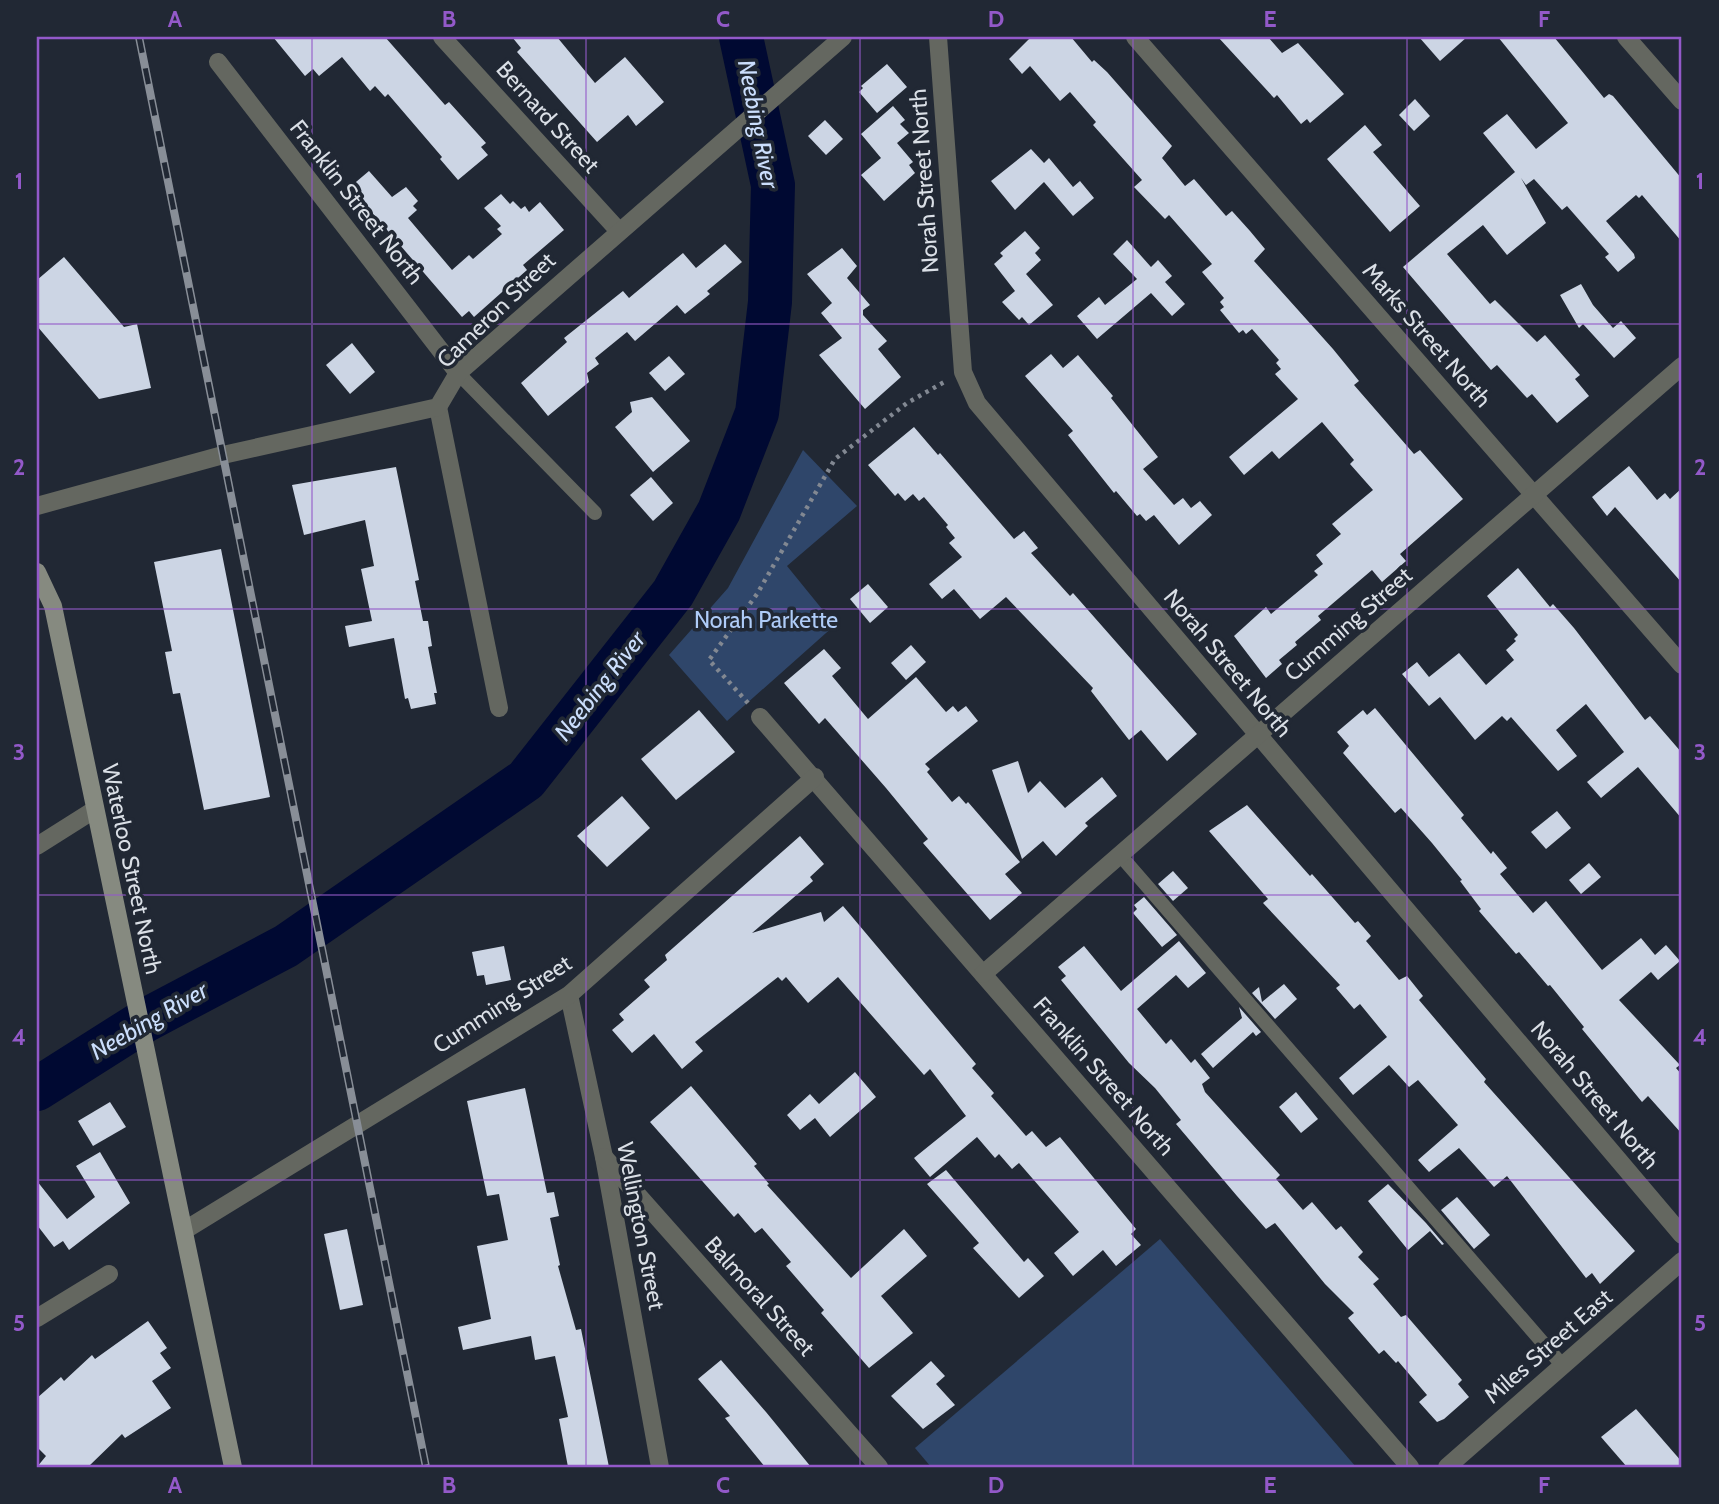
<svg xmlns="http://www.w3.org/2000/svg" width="1719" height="1504" viewBox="0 0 1719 1504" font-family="Cabin,sans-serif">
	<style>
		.green { fill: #2f466a }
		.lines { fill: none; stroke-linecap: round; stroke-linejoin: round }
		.river { stroke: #000932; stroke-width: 44 }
		.building { fill: #ccd5e4 }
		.path { stroke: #828892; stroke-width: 4.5; stroke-dasharray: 3.5 5; stroke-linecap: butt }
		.service { stroke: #646760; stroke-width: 14 }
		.minor { stroke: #646760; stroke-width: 18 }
		.tertiary { stroke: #646760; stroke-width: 18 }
		.secondary { stroke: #868a80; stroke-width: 18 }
		.rail-casing { stroke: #888e97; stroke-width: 8 }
		.rail { stroke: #212834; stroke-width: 5; stroke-dasharray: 16; stroke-linecap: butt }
		.grid { fill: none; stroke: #9359c9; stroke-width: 2; stroke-opacity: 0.55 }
		.labels { text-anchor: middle; stroke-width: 7; stroke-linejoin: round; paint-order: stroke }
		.street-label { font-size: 23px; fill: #dadfe6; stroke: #212834 }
		.park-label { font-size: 23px; fill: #afccf8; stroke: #212834 }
		.water-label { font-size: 24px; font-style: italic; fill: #cbdefc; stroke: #212834 }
		.neatline { fill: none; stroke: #9359c9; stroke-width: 2.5 }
		.grid-label { font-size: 23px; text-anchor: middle; font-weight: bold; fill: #9359c9 }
	</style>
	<rect width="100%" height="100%" fill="#212834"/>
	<g class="green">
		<polygon points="803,450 857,506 787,566 835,625 727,721 669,655 728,588"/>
		<polygon points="1160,1239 1356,1467 931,1467 915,1448"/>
	</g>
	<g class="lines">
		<polyline class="river" points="37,1089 146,1020 286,946 526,780 673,593 719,511 757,413 770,302 773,185 741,37"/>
	</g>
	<g class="building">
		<polygon points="273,37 385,37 445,105 449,102 486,143 481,147 488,155 458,180 440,159 442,157 388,94 385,97 375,86 370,91 342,57 319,76 313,69 305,76"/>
		<polygon points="512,37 557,37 595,83 625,57 664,102 636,126 628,115 597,142 517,52 521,48"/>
		<polygon points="1031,37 1071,37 1092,62 1094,60 1107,72 1172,146 1162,158 1185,186 1194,179 1226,216 1232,211 1250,231 1265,249 1254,261 1333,349 1359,381 1354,385 1414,454 1420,450 1463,499 1400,554 1406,561 1382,582 1372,570 1318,616 1321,620 1295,642 1297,645 1279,660 1282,664 1266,678 1234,636 1266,607 1271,614 1318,575 1314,571 1323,564 1316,555 1341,534 1332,524 1373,490 1350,464 1354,460 1322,422 1279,459 1272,451 1244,475 1229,457 1298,399 1275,374 1281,369 1276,363 1279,360 1252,329 1246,334 1243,330 1239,333 1220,310 1224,307 1220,302 1224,298 1202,272 1212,264 1169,215 1165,219 1134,187 1142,180 1093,125 1096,122 1070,92 1060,101 1030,66 1022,74 1009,59"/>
		<polygon points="1218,37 1268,37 1282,53 1298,43 1344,94 1310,123 1307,119 1301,124 1277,95 1274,98"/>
		<polygon points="1419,37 1467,37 1440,61"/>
		<polygon points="1498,37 1554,37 1604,98 1609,94 1613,96 1682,179 1682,242 1642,195 1639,198 1636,195 1606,221 1634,254 1635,258 1618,272 1605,257 1609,254 1567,206 1562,210 1534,179 1526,185 1521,178 1546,223 1507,255 1483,225 1447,254 1490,304 1495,300 1537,342 1545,335 1580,375 1575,379 1589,396 1557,423 1532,394 1527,398 1497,365 1491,370 1403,267 1515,172 1483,133 1507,114 1536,149 1568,123"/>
		<polygon points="887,64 907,87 877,113 859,92 863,88 861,86"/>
		<polygon points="1415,99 1430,116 1414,131 1399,115"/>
		<polygon points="893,106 905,120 900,124 909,133 897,143 913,162 909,165 915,173 884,201 861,175 881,158 861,134"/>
		<polygon points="825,120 843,139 826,155 808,136"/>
		<polygon points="1365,125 1382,145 1373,152 1420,206 1390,232 1327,159"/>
		<polygon points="1031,149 1044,163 1049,158 1073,187 1080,181 1094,198 1073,216 1044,182 1015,210 991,181"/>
		<polygon points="369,171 392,197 406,187 418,201 413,206 417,210 408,218 452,270 469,255 473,259 502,234 497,229 501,226 484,208 501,194 510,204 513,201 521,209 525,206 529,212 540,202 564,230 523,265 527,270 474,317 469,311 462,317 350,187"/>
		<polygon points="1025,231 1040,248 1035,253 1041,260 1026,274 1053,305 1029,325 1022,317 1019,320 1002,302 1015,291 994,264 1003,256 1000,253"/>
		<polygon points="1127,240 1151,267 1158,260 1172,276 1165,282 1185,304 1172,316 1151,293 1097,339 1077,316 1099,297 1105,305 1137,279 1113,254"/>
		<polygon points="725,244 742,262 707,291 710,294 685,314 677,305 635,341 627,332 595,358 599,364 587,373 589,382 548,416 521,383 567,342 564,338 623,291 629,298 683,253 696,268"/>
		<polygon points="842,248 857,266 847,278 870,305 863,310 863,315 887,341 878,349 901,377 865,409 819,355 842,338 821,313 832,303 807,274"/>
		<polygon points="64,257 124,327 137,324 151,388 99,399 37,326 37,280"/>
		<polygon points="1581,284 1593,305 1613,328 1621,321 1636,338 1614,358 1583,324 1579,328 1560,295"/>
		<polygon points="352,343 375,372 350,394 326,365"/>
		<polygon points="1051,354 1063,368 1078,355 1113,396 1111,398 1158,457 1143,469 1174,505 1183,498 1191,508 1200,501 1212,515 1179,545 1154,515 1146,521 1140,514 1137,516 1116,491 1114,493 1068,435 1073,431 1025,376"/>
		<polygon points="669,356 685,374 665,391 649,373"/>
		<polygon points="652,397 690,441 653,472 615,427 632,412 630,402"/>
		<polygon points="914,427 938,455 940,453 1014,539 1024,531 1038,548 1031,553 1070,596 1073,593 1197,734 1167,761 1141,730 1129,740 1091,691 1093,688 1006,597 980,619 954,589 942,599 929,584 962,557 949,543 955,538 946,527 948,525 924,497 919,501 913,494 905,501 898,493 895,496 868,465"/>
		<polygon points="1629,466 1657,500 1665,493 1670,499 1682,488 1682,583 1615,507 1607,516 1592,497"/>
		<polygon points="396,467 419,580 415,581 423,621 428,621 432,646 428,647 437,693 434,693 436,704 411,709 408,698 405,699 394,638 349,647 345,626 372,621 361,569 374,566 365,520 304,535 292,485"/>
		<polygon points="651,477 673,503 653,521 630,495"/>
		<polygon points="221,549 270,797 204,810 180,693 173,694 165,652 172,651 154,562"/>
		<polygon points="1518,568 1550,607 1553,604 1574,628 1645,720 1650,716 1682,753 1682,819 1638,767 1601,798 1587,782 1624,752 1586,704 1556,730 1577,756 1558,771 1511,717 1507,721 1502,716 1475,740 1440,697 1429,706 1402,674 1417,662 1429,677 1459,653 1486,685 1514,660 1506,650 1516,641 1514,639 1518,635 1487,596"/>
		<polygon points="868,584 888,607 870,623 850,599"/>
		<polygon points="911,645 926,662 906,680 891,663"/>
		<polygon points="824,649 841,668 832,676 868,719 916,677 946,712 953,706 958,712 966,706 978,721 925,764 930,769 927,772 952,802 959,796 966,804 968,802 1020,862 1005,874 1022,893 990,920 923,843 928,839 886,788 825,718 819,724 784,683"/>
		<polygon points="1375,708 1464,815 1461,818 1491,854 1493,851 1507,868 1500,874 1533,913 1546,901 1602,970 1641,938 1655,955 1666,945 1680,961 1658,980 1651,972 1619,1000 1680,1065 1676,1068 1682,1075 1682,1134 1648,1096 1642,1102 1582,1029 1584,1027 1550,985 1548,986 1519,952 1516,954 1479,911 1481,909 1460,881 1462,880 1432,843 1401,808 1395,813 1343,753 1349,746 1337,732 1363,710 1367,715"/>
		<polygon points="699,710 735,752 676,800 641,759"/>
		<polygon points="1018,761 1028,793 1040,781 1065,808 1102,777 1117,796 1085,823 1088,826 1056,856 1043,841 1022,859 992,770"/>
		<polygon points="622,796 650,828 607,867 577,836"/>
		<polygon points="1247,805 1310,876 1312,874 1355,923 1358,921 1371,936 1366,941 1399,980 1407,976 1423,996 1419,1000 1486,1079 1484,1082 1635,1251 1600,1284 1592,1273 1586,1278 1507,1176 1494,1187 1459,1148 1429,1172 1418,1160 1458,1125 1418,1080 1409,1087 1389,1065 1353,1095 1339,1078 1387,1037 1360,1004 1354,1009 1336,988 1340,985 1263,903 1268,899 1209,831"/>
		<polygon points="1557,811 1571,828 1546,849 1531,832"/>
		<polygon points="800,836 824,864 810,877 813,881 752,933 821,912 824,922 843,906 976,1064 972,1068 994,1093 991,1096 1026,1136 1032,1131 1046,1147 1060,1137 1136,1229 1131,1234 1141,1245 1116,1266 1103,1250 1073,1276 1054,1253 1079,1232 1019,1163 1012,1169 999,1154 995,1158 977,1137 930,1177 914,1158 966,1116 930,1069 924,1075 838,977 808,1003 786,977 782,981 778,977 695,1042 703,1051 682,1069 654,1034 632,1053 612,1030 624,1020 619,1014 650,987 644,980 667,960 665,955"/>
		<polygon points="1589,863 1601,877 1581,894 1569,880"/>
		<polygon points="1173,871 1188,888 1173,901 1158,884"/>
		<polygon points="1144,897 1177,935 1162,947 1133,913 1137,909 1134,905"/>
		<polygon points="1179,941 1206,973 1188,988 1176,975 1137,1009 1166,1044 1171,1039 1191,1063 1195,1059 1210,1078 1202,1084 1205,1092 1280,1175 1276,1179 1303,1210 1312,1202 1336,1230 1341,1226 1363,1252 1358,1257 1379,1279 1373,1284 1401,1317 1406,1315 1462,1380 1458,1384 1469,1397 1444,1419 1437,1422 1419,1402 1427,1395 1398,1361 1396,1363 1384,1350 1379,1354 1348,1318 1354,1313 1325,1284 1275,1223 1266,1229 1237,1196 1176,1124 1181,1120 1155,1088 1129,1063 1061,980 1066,976 1058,967 1084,946 1121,991"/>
		<polygon points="504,946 511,980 486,985 484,975 477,976 472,952"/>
		<polygon points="1284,984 1297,999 1275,1019 1252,993 1259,987 1262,1002"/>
		<polygon points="1239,1007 1261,1032 1256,1036 1253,1032 1213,1068 1201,1054 1242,1018"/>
		<polygon points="855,1072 876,1097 830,1137 815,1118 800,1130 787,1115 810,1094 819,1104"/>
		<polygon points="691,1086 757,1164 754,1166 769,1184 767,1185 851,1278 904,1229 927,1256 881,1296 913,1333 869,1368 821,1313 824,1310 786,1266 791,1262 762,1228 755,1233 738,1213 734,1217 650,1122"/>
		<polygon points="525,1088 547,1193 554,1192 559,1216 550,1218 560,1265 558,1266 576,1330 581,1329 609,1467 568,1467 559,1419 568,1417 555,1356 535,1360 531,1336 463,1350 458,1327 491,1319 477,1246 508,1240 499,1194 487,1196 467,1101"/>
		<polygon points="1296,1092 1318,1119 1301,1133 1279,1107"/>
		<polygon points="110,1102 126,1127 93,1146 78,1121"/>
		<polygon points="100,1152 130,1203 69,1250 63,1241 54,1247 37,1225 37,1181 67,1219 95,1197 76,1166"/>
		<polygon points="946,1170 1024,1262 1028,1258 1044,1276 1019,1298 973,1248 979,1243 927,1184"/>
		<polygon points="1388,1184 1426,1223 1444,1244 1442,1245 1430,1231 1408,1250 1368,1201"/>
		<polygon points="1457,1197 1490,1235 1474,1249 1441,1210"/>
		<polygon points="347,1229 363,1305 340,1310 324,1234"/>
		<polygon points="148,1321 167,1348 160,1353 171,1368 152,1381 171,1408 125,1438 122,1434 88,1467 37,1467 46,1456 37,1447 37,1398 61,1377 64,1381 92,1355 95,1359"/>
		<polygon points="721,1360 766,1412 811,1467 765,1467 725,1418 730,1416 698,1379"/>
		<polygon points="931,1361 945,1376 936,1384 955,1405 923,1429 891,1396"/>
		<polygon points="1636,1409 1682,1462 1682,1467 1627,1467 1601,1437"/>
	</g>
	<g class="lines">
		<polyline class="path" points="748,703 709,660 757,594 835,459 907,403 946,381"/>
		<g class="service">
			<polyline points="458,373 595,513"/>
			<polyline points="1120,855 1563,1366"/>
		</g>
		<g class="minor">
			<polyline points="442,37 618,230"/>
			<polyline points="938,37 963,372 977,403 1682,1235"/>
			<polyline points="1135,37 1682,665"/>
			<polyline points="1626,37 1682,101"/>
			<polyline points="218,62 458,373"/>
			<polyline points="438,407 499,708"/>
			<polyline points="760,717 1410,1467"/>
			<polyline points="37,846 94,810"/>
			<polyline points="983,974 1682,366"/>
			<polyline points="569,995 604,1157 660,1467"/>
			<polyline points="604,1157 879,1467"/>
			<polyline points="185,1230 569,995 815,777"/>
			<polyline points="37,1318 109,1274"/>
			<polyline points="1447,1467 1682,1261"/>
		</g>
		<polyline class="tertiary" points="37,506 223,455 438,407 458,373 843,37"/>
		<polyline class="secondary" points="37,572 53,606 233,1467"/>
		<defs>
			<polyline id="rail" points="139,37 426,1467"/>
		</defs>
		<use href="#rail" class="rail-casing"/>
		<use href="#rail" class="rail"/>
	</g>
	<path class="grid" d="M312 37V1467M586 37V1467M860 37V1467M1133 37V1467M1407 37V1467M37 324H1682M37 609H1682M37 895H1682M37 1180H1682"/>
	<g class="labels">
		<g class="street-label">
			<text transform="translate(548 117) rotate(48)" y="8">Bernard Street</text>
			<text transform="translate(924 181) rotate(-94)" y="8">Norah Street North</text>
			<text transform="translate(357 202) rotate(52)" y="8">Franklin Street North</text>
			<text transform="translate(496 310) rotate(-44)" y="8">Cameron Street</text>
			<text transform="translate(1427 335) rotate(49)" y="8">Marks Street North</text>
			<text transform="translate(1348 624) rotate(-41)" y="8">Cumming Street</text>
			<text transform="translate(1228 663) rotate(50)" y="8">Norah Street North</text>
			<text transform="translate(132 869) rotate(78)" y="8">Waterloo Street North</text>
			<text transform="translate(502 1004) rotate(-33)" y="8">Cumming Street</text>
			<text transform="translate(1104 1076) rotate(49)" y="8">Franklin Street North</text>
			<text transform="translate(1595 1095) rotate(50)" y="8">Norah Street North</text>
			<text transform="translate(641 1226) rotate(79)" y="8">Wellington Street</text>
			<text transform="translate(760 1296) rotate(48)" y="8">Balmoral Street</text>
			<text transform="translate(1548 1346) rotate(-41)" y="8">Miles Street East</text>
		</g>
		<g class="park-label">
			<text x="766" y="628">Norah Parkette</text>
		</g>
		<g class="water-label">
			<text transform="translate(758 124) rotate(79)" y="8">Neebing River</text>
			<text transform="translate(600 686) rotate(-52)" y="8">Neebing River</text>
			<text transform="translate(149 1021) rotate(-30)" y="8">Neebing River</text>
		</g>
	</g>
	<rect width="1719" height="1504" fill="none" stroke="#212834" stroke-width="77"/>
	<rect x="38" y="38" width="1642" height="1428" class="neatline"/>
	<g class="grid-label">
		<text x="175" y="27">A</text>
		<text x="449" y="27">B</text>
		<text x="723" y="27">C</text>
		<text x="996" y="27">D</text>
		<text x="1270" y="27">E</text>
		<text x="1544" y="27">F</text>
		<text x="19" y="189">1</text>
		<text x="1700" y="189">1</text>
		<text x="19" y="475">2</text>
		<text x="1700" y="475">2</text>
		<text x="19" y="760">3</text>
		<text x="1700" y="760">3</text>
		<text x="19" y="1045">4</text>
		<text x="1700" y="1045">4</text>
		<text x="19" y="1331">5</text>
		<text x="1700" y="1331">5</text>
		<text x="175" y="1493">A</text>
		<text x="449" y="1493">B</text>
		<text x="723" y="1493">C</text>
		<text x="996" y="1493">D</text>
		<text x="1270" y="1493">E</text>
		<text x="1544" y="1493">F</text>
	</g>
</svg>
